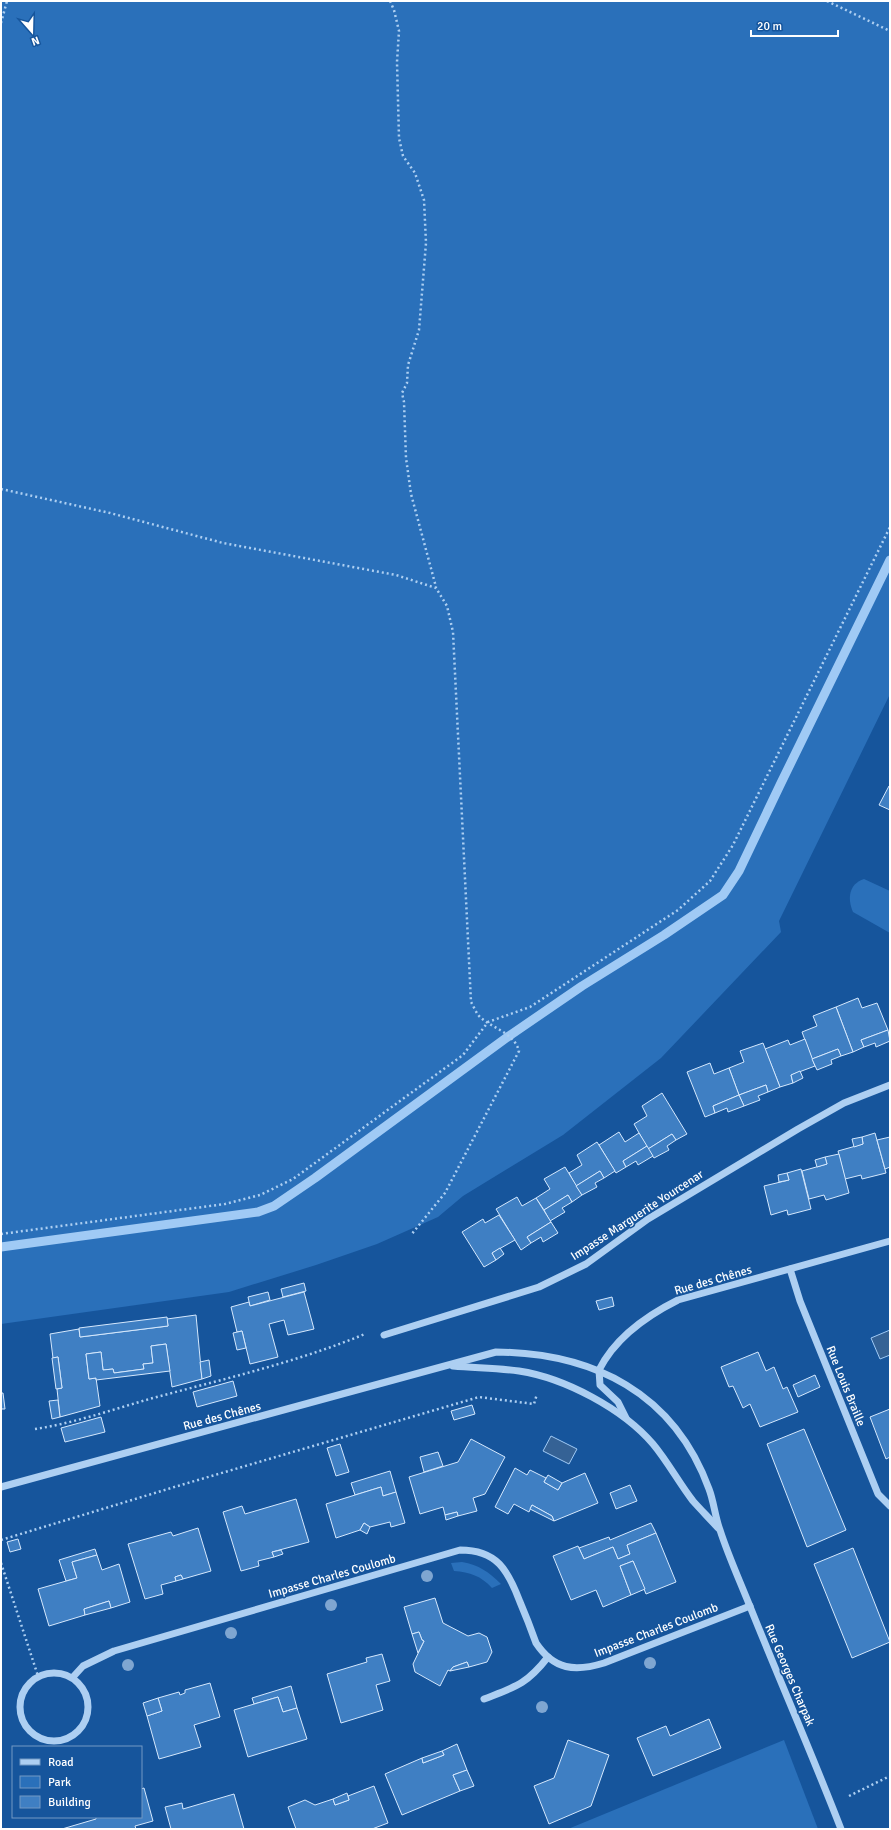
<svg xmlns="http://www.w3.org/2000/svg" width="891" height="1830" viewBox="0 0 891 1830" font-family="Signika,sans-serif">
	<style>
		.green { fill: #2a70ba }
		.water { fill: #356295; stroke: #a0caf5 }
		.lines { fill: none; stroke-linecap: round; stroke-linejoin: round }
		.stream { stroke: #a0caf5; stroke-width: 9 }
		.building { fill: #3f7fc3; stroke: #d5e8fd }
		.path { stroke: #adcff2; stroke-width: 2.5; stroke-dasharray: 2 3; stroke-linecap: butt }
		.minor { stroke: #adcff2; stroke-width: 7 }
		.tree { fill: #7fa6d1 }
		.labels { text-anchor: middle; stroke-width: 3.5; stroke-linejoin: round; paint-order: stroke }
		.street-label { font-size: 12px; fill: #fff; stroke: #16559c }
	</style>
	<rect width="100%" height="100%" fill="#16559c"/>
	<g class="green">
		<polygon points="1,1 890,1 890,694 779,921 781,932 661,1058 563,1135 463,1196 438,1217 377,1244 316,1265 229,1292 1,1324"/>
		<path d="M864 879 890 891V933L853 912C847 898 849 884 864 879Z"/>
		<path d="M462 1562C479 1565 489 1572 501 1584L492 1588C481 1576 470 1572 454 1571L451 1563Z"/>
		<polygon points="784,1740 818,1829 568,1829"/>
	</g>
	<g class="water">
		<polygon points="890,1330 890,1355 880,1359 871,1338"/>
		<polygon points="551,1436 577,1449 569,1464 543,1451"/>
	</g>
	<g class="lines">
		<polyline class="stream" points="1,1247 258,1212 274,1206 315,1178 509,1036 582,986 664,935 723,895 739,871 781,783 890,560"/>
	</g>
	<g class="building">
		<polygon points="889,786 890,787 890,810 879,805"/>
		<polygon points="858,998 862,1008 877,1003 888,1030 861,1040 864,1047 853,1052 836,1007"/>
		<polygon points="836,1007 853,1052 841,1056 838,1049 812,1059 802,1032 817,1026 813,1016"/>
		<polygon points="888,1030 890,1041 876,1047 875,1043 864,1047 861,1040"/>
		<polygon points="805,1039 815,1066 791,1075 793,1083 780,1087 765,1049 788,1040 790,1045"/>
		<polygon points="763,1043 780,1087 768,1092 766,1085 739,1095 729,1068 744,1062 740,1051"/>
		<polygon points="838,1049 841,1056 831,1060 832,1064 817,1070 812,1059"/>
		<polygon points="710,1063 714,1074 729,1068 739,1095 713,1106 715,1113 705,1117 687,1072"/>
		<polygon points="800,1071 803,1078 793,1083 791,1075"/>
		<polygon points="766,1085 768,1092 758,1096 760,1100 744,1106 739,1095"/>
		<polygon points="662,1093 687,1134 676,1140 672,1134 648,1149 634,1124 647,1116 642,1106"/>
		<polygon points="739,1095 744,1106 728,1112 727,1108 715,1113 713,1106"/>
		<polygon points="619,1132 625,1142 639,1133 647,1146 623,1161 626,1167 616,1173 599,1145"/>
		<polygon points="875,1133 886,1173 862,1179 861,1175 845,1179 838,1151 863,1144 862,1137"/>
		<polygon points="672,1134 676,1140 667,1146 669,1150 654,1158 648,1149"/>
		<polygon points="862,1137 863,1144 854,1147 852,1139"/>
		<polygon points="890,1137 890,1167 885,1169 877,1140"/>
		<polygon points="597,1142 615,1171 604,1178 600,1171 576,1186 569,1173 582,1165 577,1155"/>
		<polygon points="647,1146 653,1156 638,1165 636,1161 626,1167 623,1161"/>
		<polygon points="839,1154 849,1193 826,1200 824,1195 809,1199 802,1171 827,1164 825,1157"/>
		<polygon points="825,1157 827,1164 817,1167 815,1160"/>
		<polygon points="565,1167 582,1195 572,1202 568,1195 544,1210 536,1198 550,1189 544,1179"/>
		<polygon points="801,1169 811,1209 788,1215 787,1210 771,1215 764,1186 789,1180 787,1173"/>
		<polygon points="600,1171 604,1178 595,1183 597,1187 582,1195 576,1186"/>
		<polygon points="787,1173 789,1180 779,1182 778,1175"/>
		<polygon points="568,1195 572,1202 562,1208 565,1212 550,1221 544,1210"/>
		<polygon points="517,1197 522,1206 536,1198 551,1222 527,1237 531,1243 521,1250 496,1209"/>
		<polygon points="499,1215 515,1240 492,1253 496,1260 484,1267 462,1232 483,1219 485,1223"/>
		<polygon points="551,1222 558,1233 543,1242 541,1237 531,1243 527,1237"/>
		<polygon points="500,1248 504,1254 496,1260 492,1253"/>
		<polygon points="304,1283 306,1291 283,1297 281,1289"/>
		<polygon points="268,1292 270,1300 250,1306 248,1297"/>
		<polygon points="304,1292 314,1329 288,1335 284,1320 269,1324 278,1357 250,1364 242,1331 237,1332 231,1307 249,1302 250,1306"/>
		<polygon points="612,1297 614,1306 599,1310 596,1301"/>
		<polygon points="196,1315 202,1379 172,1387 166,1344 151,1346 153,1363 143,1364 144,1369 114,1373 113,1369 103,1370 101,1352 86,1354 89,1379 96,1378 100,1406 60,1417 57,1389 62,1388 58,1357 53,1358 50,1334 79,1329 80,1337 168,1326 167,1319"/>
		<polygon points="167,1317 168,1326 80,1337 79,1328"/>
		<polygon points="242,1331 246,1348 237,1350 233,1333"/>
		<polygon points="166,1344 170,1371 96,1380 96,1378 89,1379 86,1354 101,1352 103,1370 113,1369 114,1373 144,1369 143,1364 153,1363 151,1346"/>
		<polygon points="758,1352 766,1371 774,1367 783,1389 787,1387 798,1412 760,1427 750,1404 743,1408 733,1386 729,1387 721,1367"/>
		<polygon points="58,1357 62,1388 56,1389 52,1358"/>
		<polygon points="209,1360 211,1376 202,1379 200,1362"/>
		<polygon points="815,1375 820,1387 798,1397 793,1385"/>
		<polygon points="233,1381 237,1396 197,1407 193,1392"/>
		<polygon points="1,1393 3,1393 5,1409 1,1409"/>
		<polygon points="58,1400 60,1417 52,1419 49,1401"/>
		<polygon points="472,1405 475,1414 454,1420 451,1411"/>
		<polygon points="890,1409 890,1457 886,1459 870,1417"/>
		<polygon points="101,1417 105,1432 65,1442 61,1428"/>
		<polygon points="804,1429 846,1530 807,1547 767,1444"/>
		<polygon points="471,1439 505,1457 485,1494 473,1498 477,1511 458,1516 457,1512 445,1515 443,1507 420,1514 409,1477 458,1462"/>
		<polygon points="340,1444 349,1472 336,1476 327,1448"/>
		<polygon points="438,1452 443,1466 424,1472 420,1457"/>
		<polygon points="515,1468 527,1475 530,1470 546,1478 544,1482 558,1490 562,1483 585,1473 598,1503 554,1521 552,1516 532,1505 529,1512 514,1504 508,1514 495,1507"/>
		<polygon points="390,1471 396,1492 383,1496 381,1487 355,1495 351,1483"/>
		<polygon points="548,1475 562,1483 558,1490 544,1482"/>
		<polygon points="630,1485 637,1501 616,1509 610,1493"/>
		<polygon points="381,1487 383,1496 396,1492 405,1523 391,1527 390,1522 370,1527 364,1523 360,1530 336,1538 326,1504"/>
		<polygon points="296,1499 309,1542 272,1552 274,1557 258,1561 259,1566 241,1571 223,1512 242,1506 245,1514"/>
		<polygon points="532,1505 552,1516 554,1521 530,1509"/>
		<polygon points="457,1512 458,1516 446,1520 445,1515"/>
		<polygon points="364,1523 370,1527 367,1534 360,1530"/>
		<polygon points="651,1523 656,1533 627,1545 630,1554 618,1559 613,1547 584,1559 579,1548 609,1537 610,1540"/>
		<polygon points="198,1528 211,1571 183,1579 181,1575 175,1577 176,1581 161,1585 163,1594 145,1599 128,1544 171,1532 173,1536"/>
		<polygon points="656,1533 676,1582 646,1594 633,1561 620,1566 631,1595 603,1607 596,1590 571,1600 553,1556 578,1546 584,1559 613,1547 618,1559 630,1554 627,1545"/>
		<polygon points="18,1539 21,1549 10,1552 7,1542"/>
		<polygon points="853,1548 890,1642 852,1658 814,1564"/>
		<polygon points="95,1549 97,1555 72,1562 77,1578 66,1581 59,1560"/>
		<polygon points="281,1550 283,1554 274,1557 272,1552"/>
		<polygon points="97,1555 102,1570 119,1564 130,1602 111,1608 109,1601 84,1609 85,1615 49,1626 38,1589 77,1578 72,1562"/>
		<polygon points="633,1561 645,1589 631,1595 620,1566"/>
		<polygon points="181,1575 183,1579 176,1581 175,1577"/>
		<polygon points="435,1598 443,1623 468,1636 479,1633 487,1637 492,1652 487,1662 469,1667 467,1662 453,1667 450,1671 448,1670 440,1686 415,1672 413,1664 424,1641 422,1640 419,1632 412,1634 404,1607"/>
		<polygon points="109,1601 111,1608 85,1615 84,1609"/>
		<polygon points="419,1632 422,1640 424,1641 418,1653 412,1634"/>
		<polygon points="382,1654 390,1681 376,1685 383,1710 341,1723 327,1674 367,1662 366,1658"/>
		<polygon points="467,1662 469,1667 450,1671 453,1667"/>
		<polygon points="210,1683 220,1717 194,1725 201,1747 159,1759 147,1716 162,1711 158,1698 179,1692 180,1695 185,1693 185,1690"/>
		<polygon points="291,1686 297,1708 283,1712 278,1697 254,1704 252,1698"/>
		<polygon points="278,1697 283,1712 297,1708 307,1739 248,1757 234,1710"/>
		<polygon points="158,1698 162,1711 147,1716 143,1703"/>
		<polygon points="709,1719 721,1748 653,1776 637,1738 666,1726 670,1736"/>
		<polygon points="568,1740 609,1755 591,1806 549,1824 534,1786 554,1778"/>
		<polygon points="457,1744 467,1770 453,1775 460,1791 402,1815 385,1774 422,1758 423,1763 444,1755 442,1751"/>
		<polygon points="442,1751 444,1755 423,1763 422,1758"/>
		<polygon points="467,1770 474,1786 460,1791 453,1775"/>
		<polygon points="374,1786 388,1823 372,1829 296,1829 288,1807 305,1800 315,1805 333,1799 335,1805 349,1800 348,1796"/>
		<polygon points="144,1788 153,1821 135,1826 136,1829 62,1829 96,1819 96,1817 141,1817 141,1789"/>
		<polygon points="347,1793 349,1800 335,1805 333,1799"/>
		<polygon points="234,1794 244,1829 171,1829 165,1807 182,1803 183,1809"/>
	</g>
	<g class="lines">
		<g class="path">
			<polyline points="390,1 394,10 399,31 397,62 399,138 403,156 415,173 424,200 426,243 419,330 408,365 407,383 402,393 404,402 406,458 411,494 436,587"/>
			<polyline points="827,1 890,31"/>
			<polyline points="1,23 7,1"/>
			<path d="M1 489 110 513 223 543 396 575 436 588 447 606 453 632 471 1002C474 1007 477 1015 481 1018 494 1029 514 1033 519 1051L445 1193 411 1235"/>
			<polyline points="1,1234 225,1204 260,1195 293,1179 463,1055 488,1022 530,1007 678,910 710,881 733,845 890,527"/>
			<path d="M35 1429C75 1423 114 1409 153 1398 224 1379 297 1362 365 1334"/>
			<polyline points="1,1540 181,1485 479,1397 534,1404 537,1394"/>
			<polyline points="1,1563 38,1676"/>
			<polyline points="849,1796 890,1776"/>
		</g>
		<g class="minor">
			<polyline points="790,1269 800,1301 878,1494 890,1506"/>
			<polyline points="384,1335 539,1287 586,1264 648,1219 798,1129 844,1103 890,1085"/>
			<path d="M453 1366C475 1368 497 1368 519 1371 565 1378 623 1409 653 1444 668 1462 679 1483 693 1501 701 1510 710 1519 718 1528"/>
			<path d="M599 1370C615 1338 646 1316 678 1300L890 1241"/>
			<polyline points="599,1370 600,1385 618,1402 626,1418"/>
			<path d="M1 1487 496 1352C594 1353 674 1393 709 1489 714 1502 715 1517 720 1530 728 1555 739 1579 749 1604 779 1679 812 1754 841 1829"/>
			<circle cx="54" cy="1707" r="34"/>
			<path d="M73 1677 83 1666 114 1651 460 1550C497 1550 508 1570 520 1602 526 1616 531 1629 536 1643 554 1670 575 1672 604 1663L750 1606"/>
			<path d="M484 1699C515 1687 526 1685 548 1657"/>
		</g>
	</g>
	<g class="tree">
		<circle cx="427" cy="1576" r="6"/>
		<circle cx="331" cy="1605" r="6"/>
		<circle cx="231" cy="1633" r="6"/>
		<circle cx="650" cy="1663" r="6"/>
		<circle cx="128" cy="1665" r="6"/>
		<circle cx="542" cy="1707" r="6"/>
	</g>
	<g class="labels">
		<g class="street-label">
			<text transform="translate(637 1215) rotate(-33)" y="4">Impasse Marguerite Yourcenar</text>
			<text transform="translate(713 1280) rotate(-16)" y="4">Rue des Chênes</text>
			<text transform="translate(846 1386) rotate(68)" y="4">Rue Louis Braille</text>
			<text transform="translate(222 1416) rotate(-15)" y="4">Rue des Chênes</text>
			<text transform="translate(332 1576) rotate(-16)" y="4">Impasse Charles Coulomb</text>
			<text transform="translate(656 1630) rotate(-21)" y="4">Impasse Charles Coulomb</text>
			<text transform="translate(790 1675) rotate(67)" y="4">Rue Georges Charpak</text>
		</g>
	</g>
	<rect width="891" height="1830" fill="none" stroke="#ffffff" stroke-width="4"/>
	<rect x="12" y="1746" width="130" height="72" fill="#16559c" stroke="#7399c4"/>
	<rect x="20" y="1759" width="20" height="6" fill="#adcff2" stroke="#7399c4"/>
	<text x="48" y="1766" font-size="12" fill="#ffffff">Road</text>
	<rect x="20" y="1776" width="20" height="12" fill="#2a70ba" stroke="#7399c4"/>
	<text x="48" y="1786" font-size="12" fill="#ffffff">Park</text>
	<rect x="20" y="1796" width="20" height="12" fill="#3f7fc3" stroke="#7399c4"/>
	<text x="48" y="1806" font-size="12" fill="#ffffff">Building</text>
	<g transform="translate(32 32) rotate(160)" stroke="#16559c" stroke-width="3" paint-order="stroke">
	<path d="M0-3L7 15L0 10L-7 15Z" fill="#ffffff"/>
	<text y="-6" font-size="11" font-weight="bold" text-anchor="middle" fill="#ffffff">N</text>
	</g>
	<path d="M751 30v6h87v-6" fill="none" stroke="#ffffff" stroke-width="2"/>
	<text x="757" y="30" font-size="12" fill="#ffffff" stroke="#16559c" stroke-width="3" paint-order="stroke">20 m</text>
</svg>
